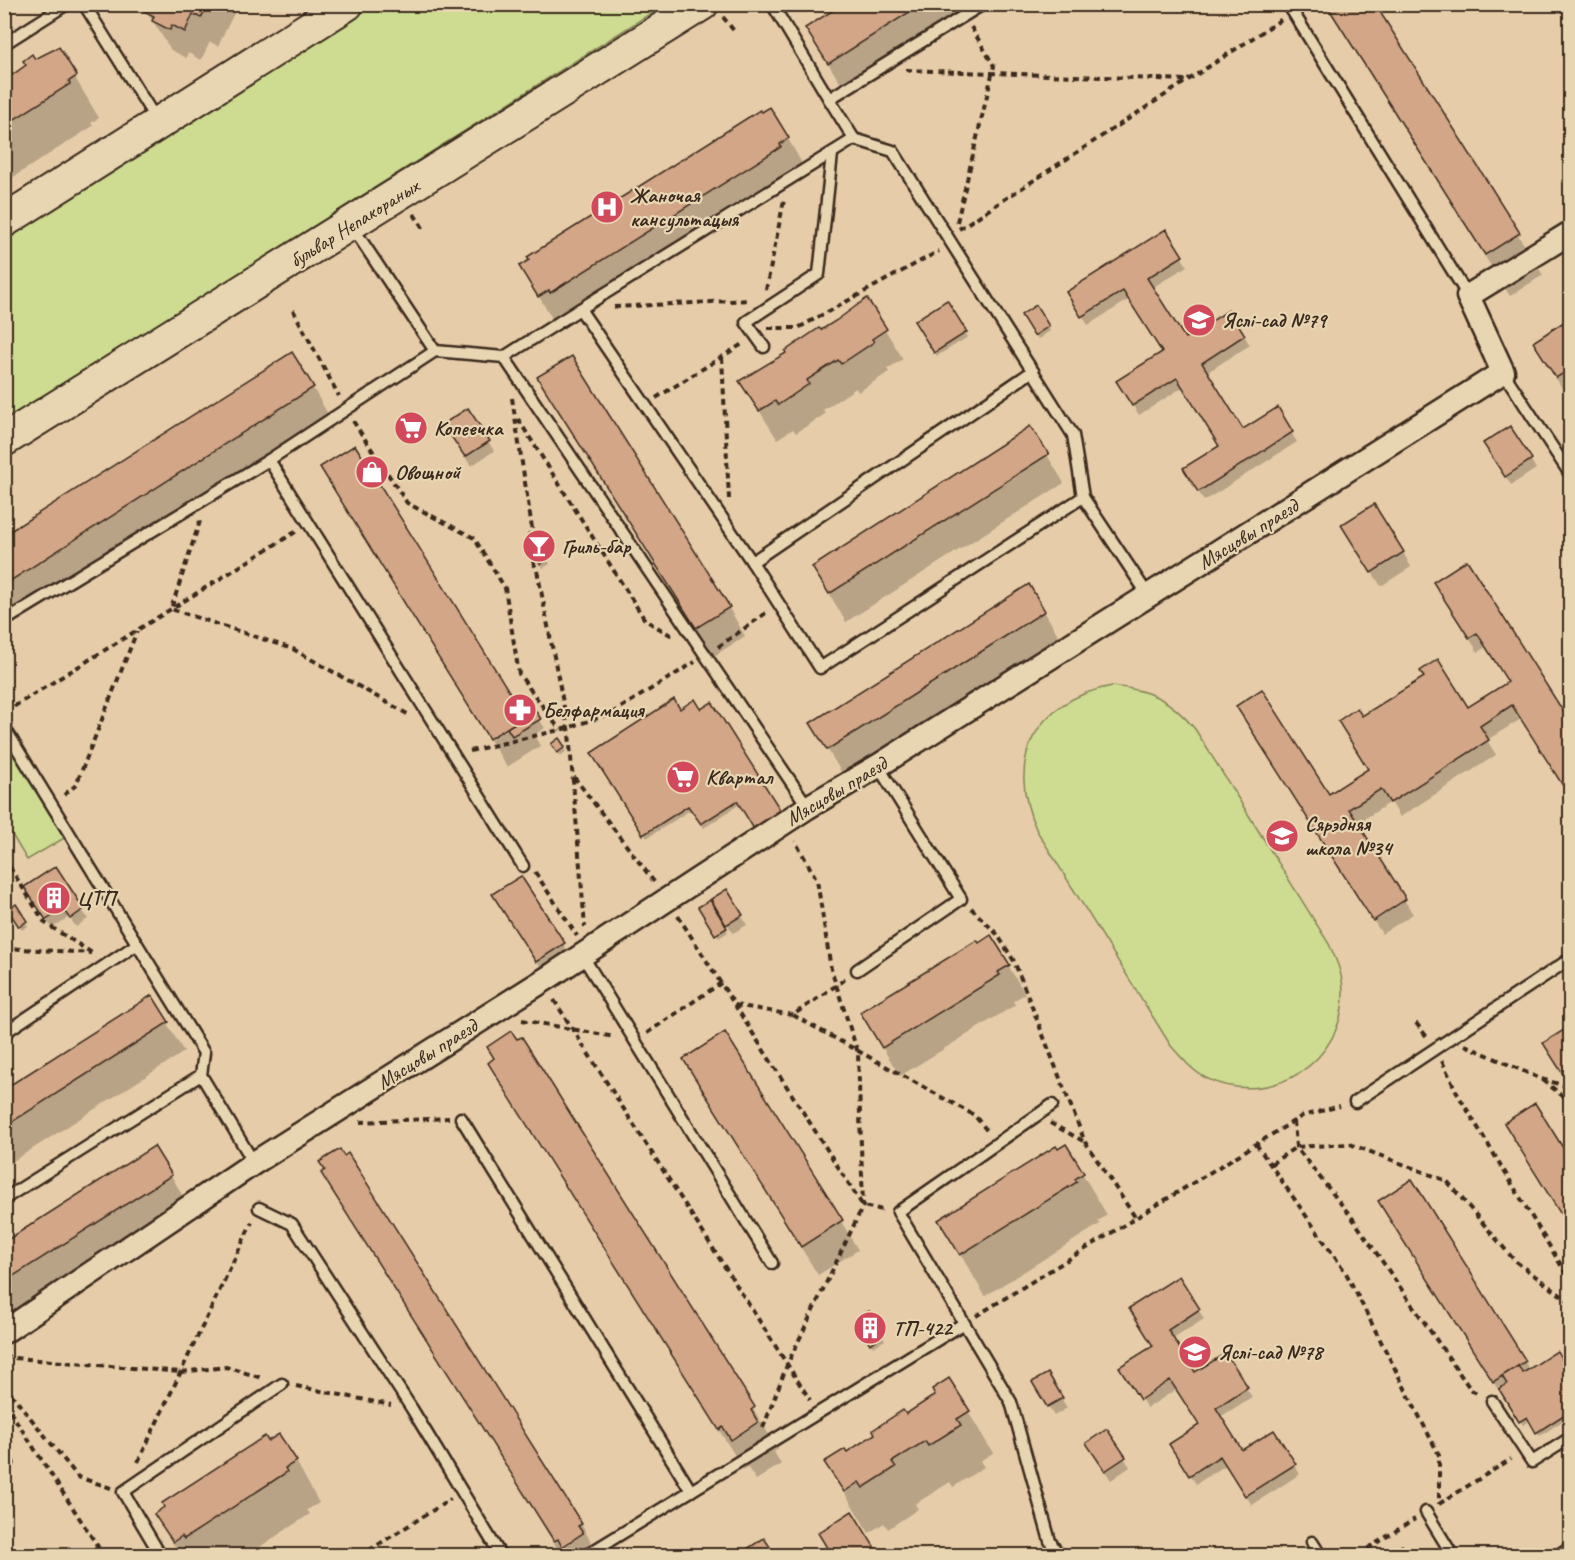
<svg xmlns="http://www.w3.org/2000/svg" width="1575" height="1560" viewBox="0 0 1575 1560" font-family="Caveat,sans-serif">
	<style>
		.green { fill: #cddc90; stroke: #848357; stroke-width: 1.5 }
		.shadow { fill: #0003 }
		.building { fill: #d2a687; stroke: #3b2a1e; stroke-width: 1.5 }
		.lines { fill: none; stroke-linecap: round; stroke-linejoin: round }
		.service-casing { stroke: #3b2a1e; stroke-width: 15 }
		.minor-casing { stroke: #3b2a1e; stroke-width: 27 }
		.secondary-casing { stroke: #3b2a1e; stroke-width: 36 }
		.path { stroke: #3b2a1e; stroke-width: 4; stroke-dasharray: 6 4.5; stroke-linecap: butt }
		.service { stroke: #e8d6b3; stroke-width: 10 }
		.minor { stroke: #e8d6b3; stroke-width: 22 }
		.secondary { stroke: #e8d6b3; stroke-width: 32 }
		.labels { text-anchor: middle; stroke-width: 4.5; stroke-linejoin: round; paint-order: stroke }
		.poi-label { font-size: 21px; font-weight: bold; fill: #3b2a1e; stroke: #e8d6b3; text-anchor: start }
		.street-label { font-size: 21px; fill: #3b2a1e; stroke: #e8d6b3 }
	</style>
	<rect width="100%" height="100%" fill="#e6cca9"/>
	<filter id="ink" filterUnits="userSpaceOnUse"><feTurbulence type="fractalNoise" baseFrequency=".0167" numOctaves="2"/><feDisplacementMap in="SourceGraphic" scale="12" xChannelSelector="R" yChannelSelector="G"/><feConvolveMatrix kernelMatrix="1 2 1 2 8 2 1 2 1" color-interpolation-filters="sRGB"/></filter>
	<g filter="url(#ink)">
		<g class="green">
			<polygon points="369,5 664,5 5,421 5,235"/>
			<path d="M1112 686C1151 690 1170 699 1195 729L1329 944C1336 959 1343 974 1343 992 1344 1062 1272 1108 1208 1079 1193 1072 1182 1058 1171 1046L1037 831C1004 760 1035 700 1112 686Z"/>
			<polygon points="10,744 66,837 27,860 5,823 5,747"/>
		</g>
		<g class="shadow">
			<polygon points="150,4 234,4 236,9 218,46 210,42 201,60 188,53 186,58 171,50 147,12"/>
			<polygon points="846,4 984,4 846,92 824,57"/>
			<polygon points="1325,4 1374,4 1543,275 1510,296"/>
			<polygon points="58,49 99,118 91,123 93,126 4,183 4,81"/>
			<polygon points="788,139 804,167 556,325 538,295"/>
			<polygon points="1166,231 1187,266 1152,288 1185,340 1229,312 1250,345 1206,373 1243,431 1277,410 1297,442 1204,501 1185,469 1220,446 1183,387 1139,415 1123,391 1163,353 1130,299 1088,325 1068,292"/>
			<polygon points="867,300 903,359 887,369 889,372 858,392 856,388 823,410 825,414 796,433 793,429 777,439 741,381 821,333"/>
			<polygon points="946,302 968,337 937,356 916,321"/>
			<polygon points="1036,307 1050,331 1038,339 1023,315"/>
			<polygon points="1570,319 1570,402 1535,342"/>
			<polygon points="313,388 329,416 4,624 4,537"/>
			<polygon points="556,407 729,608 745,636 714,656"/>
			<polygon points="450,434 488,441 494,451 471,466"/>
			<polygon points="1490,453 1531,460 1536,469 1511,485"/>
			<polygon points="1047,455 1064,483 846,622 814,568"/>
			<polygon points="1351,540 1403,552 1411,567 1381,586"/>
			<polygon points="536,541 550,564 543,568 530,545"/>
			<polygon points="1467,562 1570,725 1570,796 1521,719 1487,740 1496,755 1400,817 1391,802 1356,824 1413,914 1382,934 1247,721 1328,796 1370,769 1362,719 1468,709 1509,683 1486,647 1478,652 1443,597"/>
			<polygon points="1044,611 1061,640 845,778 812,724"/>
			<polygon points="711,704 782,816 758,832 740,804 704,828 692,809 647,838 593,753 679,711 700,711"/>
			<polygon points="520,712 539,719 545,728 534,735 540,746 507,767 490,740 525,718"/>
			<polygon points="559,740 566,752 560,756 553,744"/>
			<polygon points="55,868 88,919 76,927 69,917 52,928 32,897"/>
			<polygon points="727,891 747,925 733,933 713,900"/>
			<polygon points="710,902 728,932 719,938 700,907"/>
			<polygon points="16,906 28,926 22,930 10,910"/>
			<polygon points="502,909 563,944 572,958 546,975"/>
			<polygon points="1008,965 1025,994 1013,1001 1015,1005 900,1076 879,1042"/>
			<polygon points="151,997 184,1052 4,1167 4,1091"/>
			<polygon points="1570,1027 1570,1086 1545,1044"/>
			<polygon points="521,1039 778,1449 774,1452 781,1464 756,1480 748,1468 744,1470 490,1063"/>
			<polygon points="702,1088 841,1221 858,1250 818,1275"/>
			<polygon points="1535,1105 1570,1162 1570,1229 1522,1152"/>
			<polygon points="1066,1146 1107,1215 1098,1221 1100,1224 985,1296 940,1220"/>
			<polygon points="323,1173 581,1524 599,1556 562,1556"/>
			<polygon points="171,1175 187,1204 4,1321 4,1244"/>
			<polygon points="1412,1181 1530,1370 1556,1353 1570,1376 1570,1416 1540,1436 1530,1420 1523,1425 1513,1409 1511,1410 1397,1230"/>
			<polygon points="1179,1278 1204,1319 1173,1339 1195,1374 1246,1388 1252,1397 1220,1417 1242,1452 1294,1465 1300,1474 1252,1505 1226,1465 1196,1484 1177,1454 1201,1426 1177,1389 1147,1408 1126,1376 1154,1346"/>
			<polygon points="869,1314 885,1340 873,1347 857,1321"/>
			<polygon points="1047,1375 1067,1408 1054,1416 1034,1382"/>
			<polygon points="949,1380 993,1453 980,1461 984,1467 953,1487 950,1482 915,1504 918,1509 888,1529 884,1523 869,1533 826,1462 846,1455 937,1396"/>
			<polygon points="1107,1431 1130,1467 1111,1480 1093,1453"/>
			<polygon points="268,1443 296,1461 319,1503 307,1510 310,1514 246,1556 180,1555 156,1514"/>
		</g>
		<g class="building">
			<polygon points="148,4 208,4 201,18 193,14 185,32 172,25 170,30 152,21 154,16 144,11"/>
			<polygon points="843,4 922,4 828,64 805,28"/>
			<polygon points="1326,4 1375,4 1520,233 1485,255"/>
			<polygon points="59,47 77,76 69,81 70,84 4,126 4,81 26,65 23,61 32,54 35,59"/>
			<polygon points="770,107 789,138 780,144 781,147 550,293 549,290 538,297 519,266 529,260 527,257 760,110 762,112"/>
			<polygon points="1166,229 1183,256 1147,278 1185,338 1229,310 1245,335 1202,363 1243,429 1278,407 1293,432 1198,492 1183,468 1219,446 1177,378 1132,406 1116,381 1162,352 1123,291 1081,317 1066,292"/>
			<polygon points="867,298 887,329 872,339 874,342 841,364 838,360 807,380 809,384 778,405 775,401 759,411 739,381 786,353 785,351 819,328 821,330 837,320"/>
			<polygon points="947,300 967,332 934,353 914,321"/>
			<polygon points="1036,305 1049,326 1034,336 1021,315"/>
			<polygon points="1570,318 1570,369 1556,378 1533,342"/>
			<polygon points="292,352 314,387 4,585 4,535"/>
			<polygon points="572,356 730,607 696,628 537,377"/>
			<polygon points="468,408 490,441 465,457 443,424"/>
			<polygon points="1030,426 1049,454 829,594 812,567"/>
			<polygon points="1510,426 1532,459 1505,477 1483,443"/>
			<polygon points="355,445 525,717 489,739 320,467"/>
			<polygon points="1374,504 1404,552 1371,573 1341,525"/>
			<polygon points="537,539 549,559 540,564 528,545"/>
			<polygon points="1467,560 1570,722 1570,797 1512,705 1480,726 1489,740 1390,803 1381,789 1349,809 1406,899 1373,921 1236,706 1262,689 1329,794 1368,769 1338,721 1357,708 1362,716 1424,677 1420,671 1438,659 1468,707 1508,682 1477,633 1469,638 1433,582"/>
			<polygon points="1029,584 1045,611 827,750 810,723"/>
			<polygon points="526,696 541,719 512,736 507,728 525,717 516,703"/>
			<polygon points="674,699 680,709 695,699 701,709 712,702 781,811 754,829 737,801 701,824 688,806 643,835 591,753"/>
			<polygon points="559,738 565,747 557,753 551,744"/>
			<polygon points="56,866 84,909 70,919 63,909 46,920 24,887"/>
			<polygon points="521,876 565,943 536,962 492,894"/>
			<polygon points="727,889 743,915 726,925 711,899"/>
			<polygon points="710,900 727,928 715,935 698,907"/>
			<polygon points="16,904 27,921 19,927 8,910"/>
			<polygon points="991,935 1010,965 998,972 1000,975 882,1048 860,1012 977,940 979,943"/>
			<polygon points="152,995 169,1022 4,1127 4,1089"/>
			<polygon points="1570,1026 1570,1072 1564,1076 1543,1043"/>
			<polygon points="511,1031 517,1039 522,1037 755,1407 751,1410 758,1422 731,1440 723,1427 719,1430 488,1063 494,1058 487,1047"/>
			<polygon points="725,1032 843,1220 801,1247 683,1059"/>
			<polygon points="1535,1103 1570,1159 1570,1229 1504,1123"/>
			<polygon points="1066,1144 1084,1173 1075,1179 1077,1182 960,1255 938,1220 1056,1146 1058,1149"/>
			<polygon points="154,1146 172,1175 4,1282 4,1242"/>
			<polygon points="340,1149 344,1156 348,1153 582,1524 578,1526 583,1533 562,1547 558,1539 554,1541 321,1173 325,1170 319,1162"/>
			<polygon points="1412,1179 1526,1361 1493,1382 1378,1201"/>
			<polygon points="1179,1276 1200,1309 1168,1330 1195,1372 1226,1353 1248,1387 1216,1408 1242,1450 1274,1430 1296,1464 1245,1496 1220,1456 1189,1476 1169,1444 1199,1425 1170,1380 1140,1400 1119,1367 1153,1346 1129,1308"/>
			<polygon points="869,1311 884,1335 870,1344 855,1320"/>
			<polygon points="1557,1351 1570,1373 1570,1411 1536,1433 1527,1417 1519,1422 1499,1389 1507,1384 1502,1376 1518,1366 1523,1373"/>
			<polygon points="1048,1373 1063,1398 1047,1407 1032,1382"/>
			<polygon points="949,1378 970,1411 957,1419 961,1425 928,1446 925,1441 892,1462 896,1467 863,1488 859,1482 844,1492 824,1462 845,1449 847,1452 875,1434 873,1430 903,1410 906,1414 935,1395 932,1389"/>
			<polygon points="1107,1429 1126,1457 1105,1471 1086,1443"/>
			<polygon points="279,1434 297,1461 285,1468 287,1472 184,1539 182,1536 173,1542 154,1514 164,1507 162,1503 265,1436 268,1441"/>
			<polygon points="852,1511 880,1556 832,1556 818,1533"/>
			<polygon points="764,1538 776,1556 736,1556"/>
			<polygon points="1402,1545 1409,1556 1385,1556"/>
		</g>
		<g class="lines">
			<defs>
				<g id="service">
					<polyline points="84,4 157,121"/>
					<polyline points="772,4 829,99 983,4"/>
					<polyline points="1288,4 1468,296"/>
					<polyline points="4,44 67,4"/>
					<polyline points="854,139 893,151 1073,435 1083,497 1148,595"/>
					<polyline points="580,309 854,139 829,99"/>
					<polyline points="764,347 746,322 819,274 832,154"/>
					<polyline points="435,351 504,357 808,807"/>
					<polyline points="504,357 580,309 752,562 820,668 1083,497"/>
					<polyline points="1503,372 1570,474"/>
					<polyline points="269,460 523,866"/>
					<polyline points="752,562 1033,371"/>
					<polyline points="4,621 269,460 435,351 351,225"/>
					<polyline points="4,727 204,1053 201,1075 254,1163"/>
					<polyline points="582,955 772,1263"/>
					<polyline points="857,970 961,899 878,766"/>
					<polyline points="4,1033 136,945"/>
					<polyline points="1355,1102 1570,959"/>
					<polyline points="1052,1105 898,1212 1011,1402 1050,1541 1059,1556"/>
					<polyline points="461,1118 691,1491"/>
					<polyline points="4,1199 201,1075"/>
					<polyline points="259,1208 292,1224 412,1409 501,1556"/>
					<polyline points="1492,1401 1532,1462 1570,1438"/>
					<polyline points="4,1465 8,1463"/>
					<polyline points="1426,1512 1453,1556"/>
					<polyline points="1312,1542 1321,1556"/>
					<polyline points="161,1556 123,1492 282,1384"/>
					<polyline points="585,1556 963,1324"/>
					<polyline points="1557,1556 1570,1547"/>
				</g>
				<polyline id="minor" points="4,1332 254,1163 549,977 808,807 878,766 1503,372 1468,296 1570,233"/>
				<g id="secondary">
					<polyline points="4,221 347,4"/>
					<polyline points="4,440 702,4"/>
				</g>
			</defs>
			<use href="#service" class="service-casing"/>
			<use href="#minor" class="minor-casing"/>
			<use href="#secondary" class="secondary-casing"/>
			<g class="path">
				<polyline points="723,17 735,32"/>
				<polyline points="906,70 1186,80"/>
				<polyline points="414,214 423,228"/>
				<polyline points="957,222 994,66 971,27"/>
				<polyline points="959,229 1282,19"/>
				<polyline points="766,290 784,200"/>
				<polyline points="614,307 750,300"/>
				<polyline points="293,310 339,396"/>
				<polyline points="768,328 798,328 939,251"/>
				<polyline points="722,357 729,499"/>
				<polyline points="512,398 532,528 525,545 537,570 569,733 585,927"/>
				<polyline points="656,398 744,343"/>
				<polyline points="518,419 645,620 674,637"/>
				<polyline points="353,421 407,503 474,538 505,588 519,674 560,730"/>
				<polyline points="200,521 171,609 293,649 409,715"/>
				<polyline points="718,647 766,613"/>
				<polyline points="5,712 297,531"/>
				<polyline points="470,751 568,728 612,713 695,662"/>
				<polyline points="574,777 655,883"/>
				<polyline points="64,795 76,785 137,631"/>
				<polyline points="4,858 45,923 92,953"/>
				<polyline points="535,872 577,936"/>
				<polyline points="971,908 997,934 1014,961 1085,1142 1135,1217"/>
				<polyline points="678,916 863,1206 883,1210"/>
				<polyline points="4,948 91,953"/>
				<polyline points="554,1000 810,1400"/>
				<polyline points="735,1005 793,1015 847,978"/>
				<polyline points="793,1015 974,1115 989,1133"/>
				<polyline points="522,1020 615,1037"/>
				<polyline points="1416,1023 1427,1037"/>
				<polyline points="647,1033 721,983"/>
				<polyline points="1465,1045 1541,1079 1570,1087"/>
				<polyline points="1442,1061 1457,1093 1570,1280"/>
				<polyline points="1543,1080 1570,1102"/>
				<polyline points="1294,1121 1296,1147 1353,1219 1471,1390 1479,1394"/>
				<polyline points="360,1122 449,1118"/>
				<polyline points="1050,1123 1085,1142"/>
				<polyline points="1256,1144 1346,1273 1439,1455 1439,1504"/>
				<polyline points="1271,1164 1296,1147 1350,1144 1447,1181 1515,1261 1570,1302"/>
				<polyline points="976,1316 1302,1116 1340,1106"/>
				<polyline points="4,1357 181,1372 226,1367 262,1378"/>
				<polyline points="4,1385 78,1477 111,1488"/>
				<polyline points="296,1386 391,1405"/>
				<polyline points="4,1402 104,1556"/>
				<polyline points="763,1428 787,1365 863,1206 858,1053 831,969 817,880 795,841"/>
				<polyline points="138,1462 252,1222"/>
				<polyline points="1439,1504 1511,1459"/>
				<polyline points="360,1556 451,1499"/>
				<polyline points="1362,1556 1362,1552 1415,1519"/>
			</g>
			<use href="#service" class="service"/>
			<use href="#minor" class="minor"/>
			<use href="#secondary" class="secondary"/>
		</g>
	</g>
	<defs>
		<symbol id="hospital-disc" viewBox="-11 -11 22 22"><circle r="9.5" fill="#d1495b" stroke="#e8d6b3"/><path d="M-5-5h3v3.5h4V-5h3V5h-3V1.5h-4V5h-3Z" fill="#fff"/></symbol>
		<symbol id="school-disc" viewBox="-11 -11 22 22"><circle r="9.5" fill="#d1495b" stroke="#e8d6b3"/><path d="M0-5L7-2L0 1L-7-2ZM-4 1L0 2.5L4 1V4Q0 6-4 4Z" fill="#fff"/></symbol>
		<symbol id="supermarket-disc" viewBox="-11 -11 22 22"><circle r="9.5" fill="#d1495b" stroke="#e8d6b3"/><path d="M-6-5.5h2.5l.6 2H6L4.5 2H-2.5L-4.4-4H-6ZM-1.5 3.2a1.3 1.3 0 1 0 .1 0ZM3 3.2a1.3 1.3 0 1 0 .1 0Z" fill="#fff"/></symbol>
		<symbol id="shop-disc" viewBox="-11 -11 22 22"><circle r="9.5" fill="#d1495b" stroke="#e8d6b3"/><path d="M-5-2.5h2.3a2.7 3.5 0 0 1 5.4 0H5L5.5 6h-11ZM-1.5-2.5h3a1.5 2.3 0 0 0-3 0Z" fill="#fff"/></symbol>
		<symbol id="bar-disc" viewBox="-11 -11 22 22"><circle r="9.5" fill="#d1495b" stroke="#e8d6b3"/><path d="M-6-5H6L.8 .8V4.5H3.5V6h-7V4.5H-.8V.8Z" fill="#fff"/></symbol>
		<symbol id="pharmacy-disc" viewBox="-11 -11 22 22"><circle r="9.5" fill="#d1495b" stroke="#e8d6b3"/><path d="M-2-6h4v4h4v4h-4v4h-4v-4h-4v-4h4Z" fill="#fff"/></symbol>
		<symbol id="building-disc" viewBox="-11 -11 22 22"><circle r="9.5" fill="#d1495b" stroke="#e8d6b3"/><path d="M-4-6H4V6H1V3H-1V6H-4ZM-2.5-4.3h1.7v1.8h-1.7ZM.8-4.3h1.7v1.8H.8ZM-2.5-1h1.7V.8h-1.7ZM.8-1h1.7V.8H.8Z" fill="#fff"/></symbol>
	</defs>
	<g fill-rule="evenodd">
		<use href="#hospital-disc" x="588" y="188" width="38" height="38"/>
		<use href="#school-disc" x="1180" y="301" width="38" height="38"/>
		<use href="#supermarket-disc" x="392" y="409" width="38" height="38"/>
		<use href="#shop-disc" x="353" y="453" width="38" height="38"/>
		<use href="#bar-disc" x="520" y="527" width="38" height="38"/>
		<use href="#pharmacy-disc" x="501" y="691" width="38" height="38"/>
		<use href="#supermarket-disc" x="664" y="758" width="38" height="38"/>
		<use href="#school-disc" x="1263" y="817" width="38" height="38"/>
		<use href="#building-disc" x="35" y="879" width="38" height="38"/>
		<use href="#building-disc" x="851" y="1309" width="38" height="38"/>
		<use href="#school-disc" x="1176" y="1333" width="38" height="38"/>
	</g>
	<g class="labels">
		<g class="poi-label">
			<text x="630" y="202">Жаночая<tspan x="630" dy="24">кансультацыя</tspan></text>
			<text x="1222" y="327">Яслі-сад №79</text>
			<text x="434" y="435">Копеечка</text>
			<text x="395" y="479">Овощной</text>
			<text x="562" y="553">Гриль-бар</text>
			<text x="543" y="717">Белфармация</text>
			<text x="706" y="784">Квартал</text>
			<text x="1305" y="831">Сярэдняя<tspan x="1305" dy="24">школа №34</tspan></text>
			<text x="77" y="905">ЦТП</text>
			<text x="893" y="1335">ТП-422</text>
			<text x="1218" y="1359">Яслі-сад №78</text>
		</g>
		<g class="street-label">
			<text transform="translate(354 223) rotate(-32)" y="7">бульвар Непакораных</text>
			<text transform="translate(1248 534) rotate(-32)" y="7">Мясцовы праезд</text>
			<text transform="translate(836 791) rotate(-31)" y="7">Мясцовы праезд</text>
			<text transform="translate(427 1054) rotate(-32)" y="7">Мясцовы праезд</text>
		</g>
	</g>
	<rect width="1575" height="1560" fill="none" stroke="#e8d6b3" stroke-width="24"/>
	<rect x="12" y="12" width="1551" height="1536" fill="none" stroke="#3b2a1e" stroke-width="2" filter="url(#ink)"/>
</svg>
